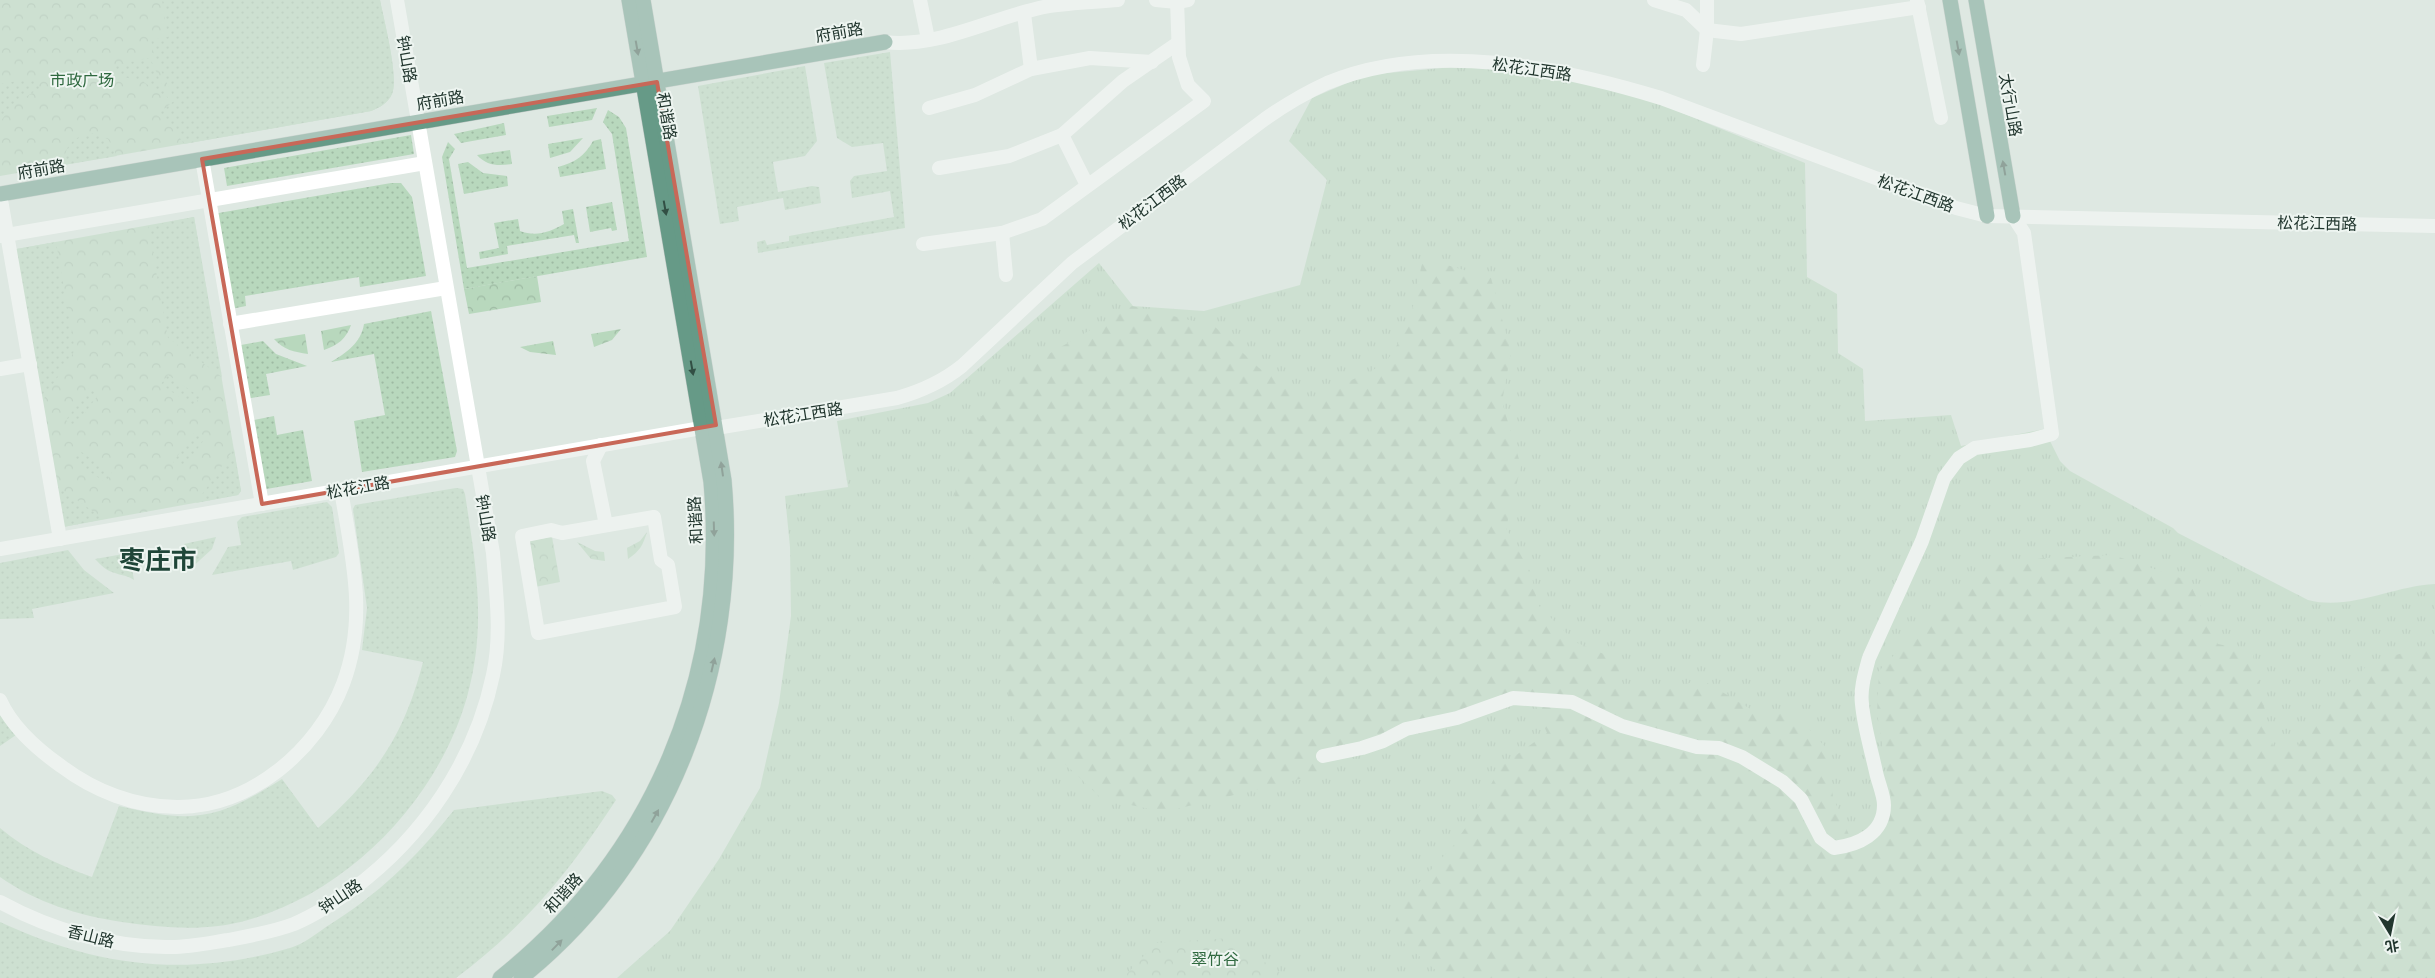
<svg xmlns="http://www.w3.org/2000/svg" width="2435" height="978" viewBox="0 0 2435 978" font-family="'Space Grotesk','Noto Sans SC',sans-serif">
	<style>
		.grass { fill: url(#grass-tufts) }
		.forest { fill: url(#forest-firs) }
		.park { fill: url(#park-crowns) }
		.garden { fill: url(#garden-dots) }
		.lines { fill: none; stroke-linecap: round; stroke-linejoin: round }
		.major-casing { stroke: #bcc3c0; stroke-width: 16 }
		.minor { stroke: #fff; stroke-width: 14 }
		.major { stroke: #669a87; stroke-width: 15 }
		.oneway { fill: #324f44 }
		.marked { fill: none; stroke: #c86858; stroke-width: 4; stroke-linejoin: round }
		.labels { text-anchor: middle; stroke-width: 4; stroke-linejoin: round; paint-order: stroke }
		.street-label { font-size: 16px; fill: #21362e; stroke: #eef5f1 }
		.park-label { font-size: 16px; fill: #2f693f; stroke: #eef5f1 }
		.town-label { font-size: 26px; font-weight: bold; fill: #1f4638; stroke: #eef5f1 }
	</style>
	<defs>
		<pattern id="grass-tufts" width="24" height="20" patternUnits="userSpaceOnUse" patternTransform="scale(1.25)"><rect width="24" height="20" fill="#b8d8bd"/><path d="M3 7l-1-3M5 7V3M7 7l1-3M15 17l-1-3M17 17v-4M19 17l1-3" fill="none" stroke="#9ebaa3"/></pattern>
		<pattern id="forest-firs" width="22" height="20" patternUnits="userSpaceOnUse" patternTransform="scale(1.25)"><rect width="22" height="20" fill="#b8d8bd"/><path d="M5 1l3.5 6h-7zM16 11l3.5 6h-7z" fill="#9ebaa3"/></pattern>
		<pattern id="park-crowns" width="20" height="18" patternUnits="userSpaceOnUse" patternTransform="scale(1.25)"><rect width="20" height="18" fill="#b8d8bd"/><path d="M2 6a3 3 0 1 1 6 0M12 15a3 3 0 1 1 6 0" fill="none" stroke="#9ebaa3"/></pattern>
		<pattern id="garden-dots" width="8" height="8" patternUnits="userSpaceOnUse" patternTransform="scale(1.25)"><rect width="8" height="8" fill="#b8d8bd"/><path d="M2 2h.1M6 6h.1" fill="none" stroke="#9ebaa3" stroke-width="1.8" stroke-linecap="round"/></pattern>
	</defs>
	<rect width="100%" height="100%" fill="#dee8e2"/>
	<path class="grass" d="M1464 66 1565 78 1655 102 1805 163 1807 277 1837 294 1838 353 1863 369 1865 421 1951 415 1961 446 2044 429 2060 461 2070 471 2173 528 2178 533 2308 600C2350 611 2392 586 2435 584V978H617L670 931 719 859 760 788 779 703 791 616 790 547 785 496 848 487 837 421 928 403 950 393 1099 263 1133 306 1204 311 1300 285 1327 180 1289 141 1312 98 1366 75Z"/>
	<polygon class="forest" points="1423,258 1491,278 1511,352 1502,402 1521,466 1506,528 1531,573 1538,605 1575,642 1616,659 1625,693 1704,681 1752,710 1791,709 1827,749 1833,797 1857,854 1883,838 1891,797 1877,713 1879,671 1932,615 1994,565 2044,558 2113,555 2189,581 2218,644 2252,651 2274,751 2295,749 2343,689 2372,661 2435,645 2435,978 1445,978 1391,932 1404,899 1453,846 1476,812 1501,766 1547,733 1536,706 1500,698 1452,714 1409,721 1371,738 1332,747 1332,771 1164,812 1102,799 1062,761 1020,760 1002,656 1009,632 1000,587 975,569 969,531 954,503 962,440 1000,394 1033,363 1132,306 1214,326 1259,368 1310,400 1385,364 1409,326"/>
	<g class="park">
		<path d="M0 0H380C384 21 399 77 392 94 388 103 379 108 371 111L0 176Z"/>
		<polygon points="194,217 241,491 238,495 63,527 11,250"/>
		<polygon points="537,276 541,302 469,314 464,289"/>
		<path d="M351 325C346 339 338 345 324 350L321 331Z"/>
		<polygon points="621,329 612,340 594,347 591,334"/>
		<path d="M305 334 308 354C294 352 284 350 274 339Z"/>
		<polygon points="553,341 556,355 530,352 520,347"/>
		<path d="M647 532C643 545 640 551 628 559L627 548 640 541Z"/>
		<polygon points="552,537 560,582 535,587 527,541"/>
		<polygon points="577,542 595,551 604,552 605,561 591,559"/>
		<polygon points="1231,938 1283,975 1283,978 1123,978 1156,943"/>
	</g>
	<g class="garden">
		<path d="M162 0H380C384 21 399 77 392 94 388 103 379 108 371 111L184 144 174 129 157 115 175 100 154 56 151 40 168 37Z"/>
		<polygon points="890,52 905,228 758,253 757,242 765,240 767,245 789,241 789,236 894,217 890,191 852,198 850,181 854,176 887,171 883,143 852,147 837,138 824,63"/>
		<polygon points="150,58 168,98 142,81 114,75 114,65"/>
		<polygon points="805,66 817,141 805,156 773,162 778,192 812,186 819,187 821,203 785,210 783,198 737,207 739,221 720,224 698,86"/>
		<polygon points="34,78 40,88 13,105 0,122 0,84"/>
		<polygon points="597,108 592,120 549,127 547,116"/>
		<polygon points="608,110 619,117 626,128 647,257 464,289 442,157 448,142 455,149 449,159 467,268 629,241 612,134 603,122"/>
		<polygon points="504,123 506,135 461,143 454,134"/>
		<path d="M91 133 108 139 117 156 64 165C64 146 73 137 91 133Z"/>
		<polygon points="411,135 414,154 227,186 224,168"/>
		<polygon points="583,138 570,152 550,158 548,144"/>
		<path d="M601 139 606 169 560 177 558 167C574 163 585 156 593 141Z"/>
		<path d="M510 150 512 164C498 166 487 166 477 155Z"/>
		<polygon points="468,162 483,173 507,176 508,186 464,194 458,164"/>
		<polygon points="391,183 401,183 412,197 426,276 360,287 359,277 245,296 246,306 231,309 213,214"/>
		<polygon points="612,202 617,230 612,231 611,228 590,232 586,207"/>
		<path d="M573 209 579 243H576L574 235 507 246 508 254 480 259 479 252 499 248 494 223 518 219 520 231C536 237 550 232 564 224L562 211Z"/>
		<polygon points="194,217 222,377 168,338 148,226"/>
		<polygon points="56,242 75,350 38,408 11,250"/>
		<path d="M431 311 457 451 455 457 362 472 354 421 385 415 374 354 331 362C346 353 361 343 364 324Z"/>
		<polygon points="263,341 276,354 307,366 266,374 270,395 245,399 241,345"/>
		<polygon points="168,375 200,397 193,407 161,384"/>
		<polygon points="89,388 98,395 75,427 66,420"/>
		<polygon points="274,416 277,435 303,430 312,481 261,490 249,421"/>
		<polygon points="196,430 206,437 183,469 173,462"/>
		<polygon points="234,449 241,491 238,495 196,503"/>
		<polygon points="80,451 112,473 106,483 73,460"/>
		<polygon points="51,482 104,519 63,527"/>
		<path d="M456 488 463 489 465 494C476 566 487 625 467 697 438 799 350 891 248 920 206 932 164 928 122 922 80 916 35 902 0 877V828C27 851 59 865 92 877L119 806C194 824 217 820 282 779L318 828C375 778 404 736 423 662L362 650 367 608 353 509 355 505Z"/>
		<polygon points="327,502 332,507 339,553 336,557 293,570 291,561 212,575 228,547 241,545 237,522 242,517"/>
		<polygon points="216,537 212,549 188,571 184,544"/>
		<polygon points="68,550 84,570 114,593 32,609 34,618 0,619 0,563"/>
		<path d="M129 553 134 580C127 575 123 576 115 573 106 571 101 565 95 559Z"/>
		<polygon points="0,715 16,735 0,746"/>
		<path d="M602 791 612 795 616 800C567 875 527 924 456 978H0V922C96 967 188 978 290 948 303 944 315 935 326 927 379 894 415 859 454 810Z"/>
	</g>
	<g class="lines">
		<defs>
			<g id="major">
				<polyline points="1950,0 1987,216"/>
				<polyline points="1976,0 2013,216"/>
				<polyline points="0,194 885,42"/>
				<path d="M500 978C654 855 728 677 711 482L629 0"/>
				<path d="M521 978C670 859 741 667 724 480L643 0"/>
			</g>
		</defs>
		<use href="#major" class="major-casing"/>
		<g class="minor">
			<polyline points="920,0 928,39"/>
			<polyline points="1156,0 1177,2 1188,0"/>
			<polyline points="1654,0 1686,10 1707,30 1741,34 1919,7"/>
			<polyline points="1917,0 1941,118"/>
			<polyline points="1024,14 1031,69"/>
			<path d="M885 42C939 49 997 15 1049 6 1071 3 1095 2 1118 0"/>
			<polyline points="1703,65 1707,30 1707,0"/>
			<polyline points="929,108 975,95 1031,69 1090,58 1152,62"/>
			<polyline points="202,159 262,504"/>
			<polyline points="939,168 1009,156 1062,135"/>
			<polyline points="1087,185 1062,135 1123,81 1178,43"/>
			<polyline points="0,194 60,539"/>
			<polyline points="1002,233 1006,275"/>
			<polyline points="0,236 425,163"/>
			<polyline points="923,244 1002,233 1042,219 1204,101 1188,85 1179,57 1177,0"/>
			<polyline points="230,324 446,288"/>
			<polyline points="0,369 30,364"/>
			<path d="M716 428 897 398C922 391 942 382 962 366L1072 263 1265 119C1285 105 1305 93 1327 83 1430 40 1559 67 1661 98L1956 208 1987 216 2435 226"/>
			<polyline points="601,445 593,461 606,525"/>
			<polygon points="654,517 661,560 668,565 675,607 538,633 522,536 551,530 562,533"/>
			<polyline points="0,549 713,426"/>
			<path d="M0 700C12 727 37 749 61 766 94 791 135 807 177 807 250 808 318 750 343 684 368 618 352 557 341 490"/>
			<path d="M1323 756 1362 748 1383 741 1406 729 1457 718 1513 698 1572 702 1622 726 1697 747 1719 748 1742 757 1783 782 1801 799 1821 838 1834 848C1858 845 1884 834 1884 805 1884 795 1878 782 1876 772 1871 749 1864 727 1862 704 1860 689 1865 673 1869 658L1922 541 1944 478 1959 458 1975 448 2030 440 2052 434 2024 233 2013 216"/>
			<path d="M0 902C51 930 113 948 171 947 190 947 209 943 228 940 250 936 273 932 294 924 315 915 335 902 353 889 423 837 475 761 493 675 502 635 496 593 493 553L397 0"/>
		</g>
		<use href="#major" class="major"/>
	</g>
	<defs><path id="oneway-solid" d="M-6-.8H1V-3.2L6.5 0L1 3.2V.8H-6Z" transform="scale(1.25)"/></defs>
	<g class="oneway">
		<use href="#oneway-solid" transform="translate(637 48) rotate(80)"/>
		<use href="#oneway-solid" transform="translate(1958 48) rotate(80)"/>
		<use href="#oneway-solid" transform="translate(2004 168) rotate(-100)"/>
		<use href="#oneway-solid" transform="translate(665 208) rotate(80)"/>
		<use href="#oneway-solid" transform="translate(692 368) rotate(80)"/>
		<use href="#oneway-solid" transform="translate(722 469) rotate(-98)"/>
		<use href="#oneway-solid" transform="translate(714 529) rotate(88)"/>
		<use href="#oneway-solid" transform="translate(713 665) rotate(-77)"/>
		<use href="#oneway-solid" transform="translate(655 816) rotate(-61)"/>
		<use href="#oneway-solid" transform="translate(557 945) rotate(-46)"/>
	</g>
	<path d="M0 0H2435V978H0ZM657 82 716 425 262 504 202 159Z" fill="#dee8e2" fill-opacity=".55" fill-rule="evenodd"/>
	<path class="marked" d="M657 82 716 425 262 504 202 159Z"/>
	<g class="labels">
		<g class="street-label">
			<text transform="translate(839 32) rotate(-10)" y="6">府前路</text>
			<text transform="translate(407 59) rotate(80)" y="6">钟山路</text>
			<text transform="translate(1532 69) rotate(8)" y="6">松花江西路</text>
			<text transform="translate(440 100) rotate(-10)" y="6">府前路</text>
			<text transform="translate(2011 105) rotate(80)" y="6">太行山路</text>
			<text transform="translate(667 116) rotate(80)" y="6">和谐路</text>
			<text transform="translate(41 169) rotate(-10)" y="6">府前路</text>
			<text transform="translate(1916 193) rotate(20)" y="6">松花江西路</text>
			<text transform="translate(1152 202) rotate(-37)" y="6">松花江西路</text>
			<text transform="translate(2317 223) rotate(1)" y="6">松花江西路</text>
			<text transform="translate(803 414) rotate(-9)" y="6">松花江西路</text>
			<text transform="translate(358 487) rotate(-10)" y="6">松花江路</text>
			<text transform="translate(486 518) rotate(80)" y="6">钟山路</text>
			<text transform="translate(695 520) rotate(-93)" y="6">和谐路</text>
			<text transform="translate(563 893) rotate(-48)" y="6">和谐路</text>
			<text transform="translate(340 896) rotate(-34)" y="6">钟山路</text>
			<text transform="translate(91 936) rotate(14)" y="6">香山路</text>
		</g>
		<g class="park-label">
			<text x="82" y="86">市政广场</text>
			<text x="1215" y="965">翠竹谷</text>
		</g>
		<g class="town-label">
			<text x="158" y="569">枣庄市</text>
		</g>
	</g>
	<g transform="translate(2390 933) rotate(170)" stroke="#eef5f1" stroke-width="4" paint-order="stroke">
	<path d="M0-4L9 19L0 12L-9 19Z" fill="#21362e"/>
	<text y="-8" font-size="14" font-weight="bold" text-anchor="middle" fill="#21362e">北</text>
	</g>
</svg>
